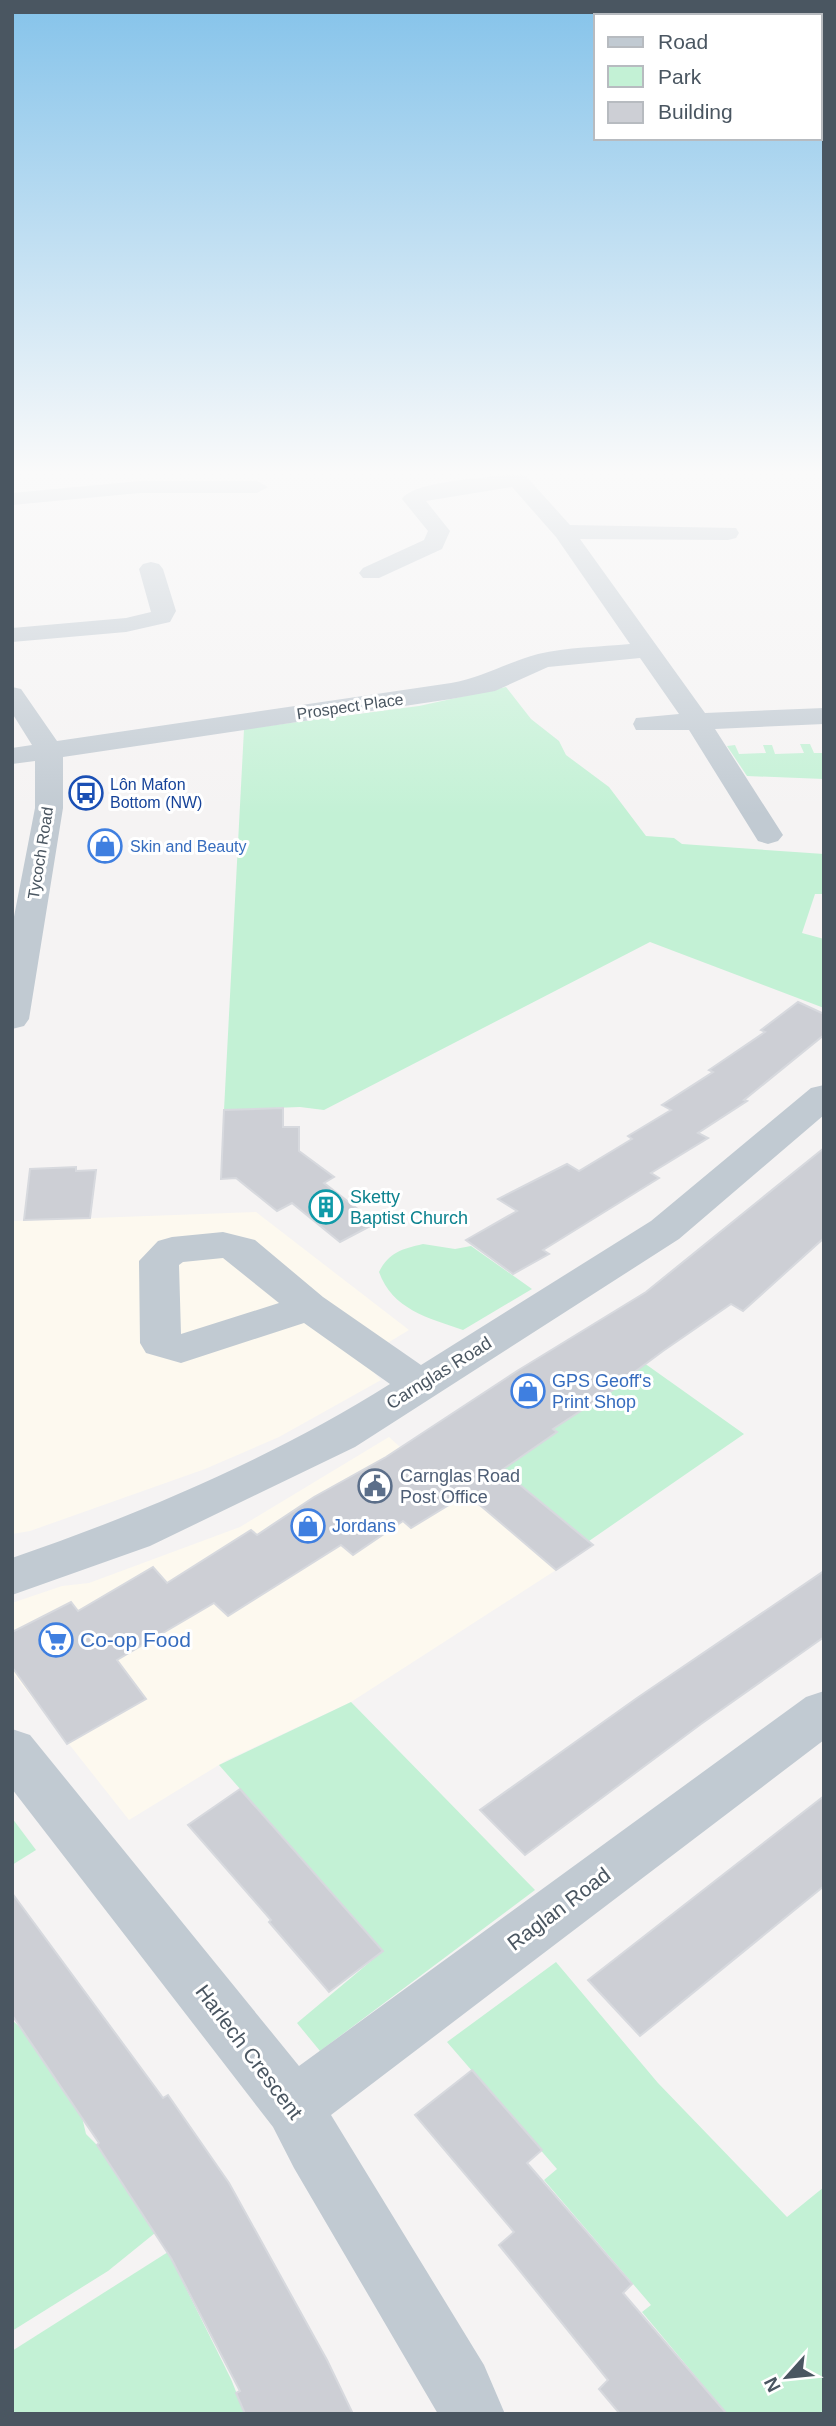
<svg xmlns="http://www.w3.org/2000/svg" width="836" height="2426" viewBox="0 0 836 2426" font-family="Helvetica,sans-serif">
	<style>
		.commercial { fill: #fdf9ef }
		.green { fill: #c3f1d5 }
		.building { fill: #cdcfd5; stroke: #d7d9de; stroke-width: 2 }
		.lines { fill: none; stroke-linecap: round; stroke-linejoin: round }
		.minor { fill: #c1cad2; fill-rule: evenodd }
		.labels { text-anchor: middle; stroke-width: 6; stroke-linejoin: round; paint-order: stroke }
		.far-street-label { font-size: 16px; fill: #4a5661; stroke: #fff }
		.far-transit-label { font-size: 16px; fill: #164399; stroke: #fff; text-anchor: start }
		.far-shop-label { font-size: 16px; fill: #366cbe; stroke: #fff; text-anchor: start }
		.culture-label { font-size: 18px; fill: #0d838f; stroke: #fff; text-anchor: start }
		.street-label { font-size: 18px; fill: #4a5661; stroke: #fff }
		.shop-label { font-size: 18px; fill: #366cbe; stroke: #fff; text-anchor: start }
		.service-label { font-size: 18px; fill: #4e5e75; stroke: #fff; text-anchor: start }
		.near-shop-label { font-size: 21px; fill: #366cbe; stroke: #fff; text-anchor: start }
		.near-street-label { font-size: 21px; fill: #4a5661; stroke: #fff }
	</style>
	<rect width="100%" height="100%" fill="#f5f3f3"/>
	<g class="commercial">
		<polygon points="256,1212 409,1330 361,1359 381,1380 279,1437 205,1469 30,1531 12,1534 12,1221"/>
		<polygon points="389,1437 434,1478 488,1512 556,1570 351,1702 227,1760 129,1820 12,1672 12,1603 62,1586 89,1583 240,1527"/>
	</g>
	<g class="green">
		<polygon points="506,687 531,719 559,741 566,755 609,787 646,836 674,838 682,844 824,854 824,894 815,894 802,933 824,939 824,1008 650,942 324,1110 300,1107 224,1110 244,729 419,706"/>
		<polygon points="800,744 810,744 814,753 824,753 824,779 747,776 727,746 735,745 739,754 766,753 763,745 772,745 775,754 804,753"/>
		<path d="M423 1244 455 1249 471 1246 532 1289 463 1330C428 1318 392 1309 379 1272 389 1252 402 1249 423 1244Z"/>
		<polygon points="630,1353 744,1434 589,1541 525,1489 522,1490 473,1452 592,1376 612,1391 639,1373 620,1360"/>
		<polygon points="351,1702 535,1890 320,2051 297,2023 383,1951 219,1765"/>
		<polygon points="12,1818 36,1850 12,1865"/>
		<polygon points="556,1962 658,2083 787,2217 824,2187 824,2414 727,2414 642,2312 651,2305 544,2180 557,2169 447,2042"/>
		<polygon points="12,2020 23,2030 82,2117 86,2134 97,2145 155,2233 108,2271 12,2331"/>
		<polygon points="168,2252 231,2379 245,2414 12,2414 12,2351"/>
	</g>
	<g class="building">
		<polygon points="798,1002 824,1014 824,1035 744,1100 747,1101 698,1133 708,1138 651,1173 659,1178 543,1250 549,1254 513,1274 466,1240 517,1211 498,1199 567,1164 579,1171 632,1139 628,1136 671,1110 662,1105 713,1072 709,1070 765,1032 761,1030"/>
		<polygon points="283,1108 283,1127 299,1127 299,1151 334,1177 324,1183 376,1223 340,1242 292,1203 277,1211 236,1178 221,1179 224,1110"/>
		<polygon points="824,1148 824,1238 743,1311 731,1304 663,1351 636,1371 639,1373 553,1429 557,1432 502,1470 593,1545 556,1570 467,1494 411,1528 403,1521 353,1555 341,1545 228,1616 214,1603 117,1660 146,1699 67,1744 12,1667 12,1632 71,1602 78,1611 153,1567 167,1583 251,1530 257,1535 314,1497 386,1457 517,1371 646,1292"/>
		<polygon points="76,1167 76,1171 96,1170 90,1218 24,1220 30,1169"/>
		<polygon points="824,1571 824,1637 701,1724 525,1855 480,1810 637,1698"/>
		<polygon points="240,1789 383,1951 329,1992 269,1922 271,1920 188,1825"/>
		<polygon points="824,1796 824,1886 640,2036 588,1980"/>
		<polygon points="12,1893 163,2098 168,2095 229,2183 327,2360 353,2414 245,2414 236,2393 240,2391 171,2258 97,2145 99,2143 12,2015"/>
		<polygon points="472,2070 542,2150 527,2163 632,2284 623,2293 727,2414 620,2414 599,2389 608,2380 499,2245 514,2232 415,2115"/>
	</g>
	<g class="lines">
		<g class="minor">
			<path d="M503 475H525L570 525 736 528 739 533 736 538 728 540 580 539 705 713 824 708V724L715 729 783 835 778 841 768 844 758 841 689 730H636L633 724 636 718 679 714 640 658 548 667 495 691 451 699 63 757V808L29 1019 24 1026 12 1029V927L35 808V761L12 764V748L32 745 12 713V687L21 689 57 741 451 683C482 678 508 662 538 654 567 647 600 647 630 644L556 537 512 487 426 501 450 531 442 549 379 578H363L359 573 363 568 424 540 428 531 402 499C414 481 481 479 503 475Z"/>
			<polygon points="140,481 257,481 268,487 257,493 140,493 12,505 12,493"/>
			<polygon points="151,562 159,564 163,569 176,611 170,622 126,632 12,642 12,628 126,618 151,612 139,569 143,564"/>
			<path d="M824 1085V1115L679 1239 355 1447 150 1546 12 1595V1558C143 1513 272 1458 390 1384L304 1323 181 1363 146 1353 140 1343 139 1261 158 1241 172 1237 223 1232 255 1240 323 1297 421 1365 651 1221 811 1088ZM223 1258 279 1303 181 1334 179 1265 183 1262Z"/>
			<polygon points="824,1691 824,1740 331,2115 484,2365 505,2414 438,2414 294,2168 273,2127 12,1789 12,1729 30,1735 299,2066 806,1697"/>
		</g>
	</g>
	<linearGradient id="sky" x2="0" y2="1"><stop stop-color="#85c3ea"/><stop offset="0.58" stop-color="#fafafa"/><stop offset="1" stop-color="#fafafa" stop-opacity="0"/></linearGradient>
	<rect width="836" height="815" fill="url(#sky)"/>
	<defs>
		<symbol id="bus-ring" viewBox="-11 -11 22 22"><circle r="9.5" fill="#fff" stroke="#1a4fb4" stroke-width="1.5"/><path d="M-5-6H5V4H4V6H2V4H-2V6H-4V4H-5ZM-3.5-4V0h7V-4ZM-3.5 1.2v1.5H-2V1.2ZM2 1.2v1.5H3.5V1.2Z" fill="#1a4fb4"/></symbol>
		<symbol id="shop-ring" viewBox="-11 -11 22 22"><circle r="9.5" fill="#fff" stroke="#3f7fe0" stroke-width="1.5"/><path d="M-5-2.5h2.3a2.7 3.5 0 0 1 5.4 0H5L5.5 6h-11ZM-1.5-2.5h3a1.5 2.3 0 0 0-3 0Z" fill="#3f7fe0"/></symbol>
		<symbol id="building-ring" viewBox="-11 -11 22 22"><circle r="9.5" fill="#fff" stroke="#0f9aa8" stroke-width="1.5"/><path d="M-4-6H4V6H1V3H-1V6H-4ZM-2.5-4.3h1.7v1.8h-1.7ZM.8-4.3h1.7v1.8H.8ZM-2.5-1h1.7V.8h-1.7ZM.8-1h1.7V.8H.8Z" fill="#0f9aa8"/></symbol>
		<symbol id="civic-ring" viewBox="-11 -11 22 22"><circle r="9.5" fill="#fff" stroke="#5c6f8a" stroke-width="1.5"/><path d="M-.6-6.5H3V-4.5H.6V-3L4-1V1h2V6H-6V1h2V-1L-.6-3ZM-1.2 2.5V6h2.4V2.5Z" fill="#5c6f8a"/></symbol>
		<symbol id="supermarket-ring" viewBox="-11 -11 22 22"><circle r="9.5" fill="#fff" stroke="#3f7fe0" stroke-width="1.5"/><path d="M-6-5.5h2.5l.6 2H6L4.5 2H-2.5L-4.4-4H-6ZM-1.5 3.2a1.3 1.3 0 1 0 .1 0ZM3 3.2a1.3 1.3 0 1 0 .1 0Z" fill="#3f7fe0"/></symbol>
	</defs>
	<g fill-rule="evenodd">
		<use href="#bus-ring" x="67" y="774" width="38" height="38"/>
		<use href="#shop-ring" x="86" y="827" width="38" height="38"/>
		<use href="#building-ring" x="307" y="1188" width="38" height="38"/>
		<use href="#shop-ring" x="509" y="1372" width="38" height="38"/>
		<use href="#civic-ring" x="356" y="1467" width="38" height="38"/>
		<use href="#shop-ring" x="289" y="1507" width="38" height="38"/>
		<use href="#supermarket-ring" x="37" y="1621" width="38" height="38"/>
	</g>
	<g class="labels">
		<g class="far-street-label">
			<text transform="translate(350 706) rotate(-8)" y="6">Prospect Place</text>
			<text transform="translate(40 853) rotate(-81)" y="6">Tycoch Road</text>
		</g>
		<g class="far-transit-label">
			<text x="110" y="790">Lôn Mafon<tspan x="110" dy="18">Bottom (NW)</tspan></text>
		</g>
		<g class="far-shop-label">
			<text x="130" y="852">Skin and Beauty</text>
		</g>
		<g class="culture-label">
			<text x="350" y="1203">Sketty<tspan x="350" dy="21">Baptist Church</tspan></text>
		</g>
		<g class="street-label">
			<text transform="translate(439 1373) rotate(-32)" y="6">Carnglas Road</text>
		</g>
		<g class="shop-label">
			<text x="552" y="1387">GPS Geoff's<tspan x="552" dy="21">Print Shop</tspan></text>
			<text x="332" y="1532">Jordans</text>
		</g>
		<g class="service-label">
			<text x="400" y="1482">Carnglas Road<tspan x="400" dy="21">Post Office</tspan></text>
		</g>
		<g class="near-shop-label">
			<text x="80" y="1647">Co-op Food</text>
		</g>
		<g class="near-street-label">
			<text transform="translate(559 1909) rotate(-37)" y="7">Raglan Road</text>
			<text transform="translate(249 2052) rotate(53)" y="7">Harlech Crescent</text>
		</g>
	</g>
	<rect width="836" height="2426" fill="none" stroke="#4a5661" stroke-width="28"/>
	<rect x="594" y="14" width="228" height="126" fill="#ffffff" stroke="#b7bbc0" stroke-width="2"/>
	<rect x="608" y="37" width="35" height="10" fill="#c1cad2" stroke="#b7bbc0" stroke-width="2"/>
	<text x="658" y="49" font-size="21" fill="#4a5661">Road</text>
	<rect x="608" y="66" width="35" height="21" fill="#c3f1d5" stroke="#b7bbc0" stroke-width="2"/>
	<text x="658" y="84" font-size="21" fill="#4a5661">Park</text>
	<rect x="608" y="102" width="35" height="21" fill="#cdcfd5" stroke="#b7bbc0" stroke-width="2"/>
	<text x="658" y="119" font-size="21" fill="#4a5661">Building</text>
	<g transform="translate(787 2377) rotate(243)" stroke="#ffffff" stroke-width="5" paint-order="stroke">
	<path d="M0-5L12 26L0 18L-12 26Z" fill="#4a5661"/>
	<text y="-10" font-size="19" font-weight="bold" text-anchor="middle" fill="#4a5661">N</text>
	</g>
</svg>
